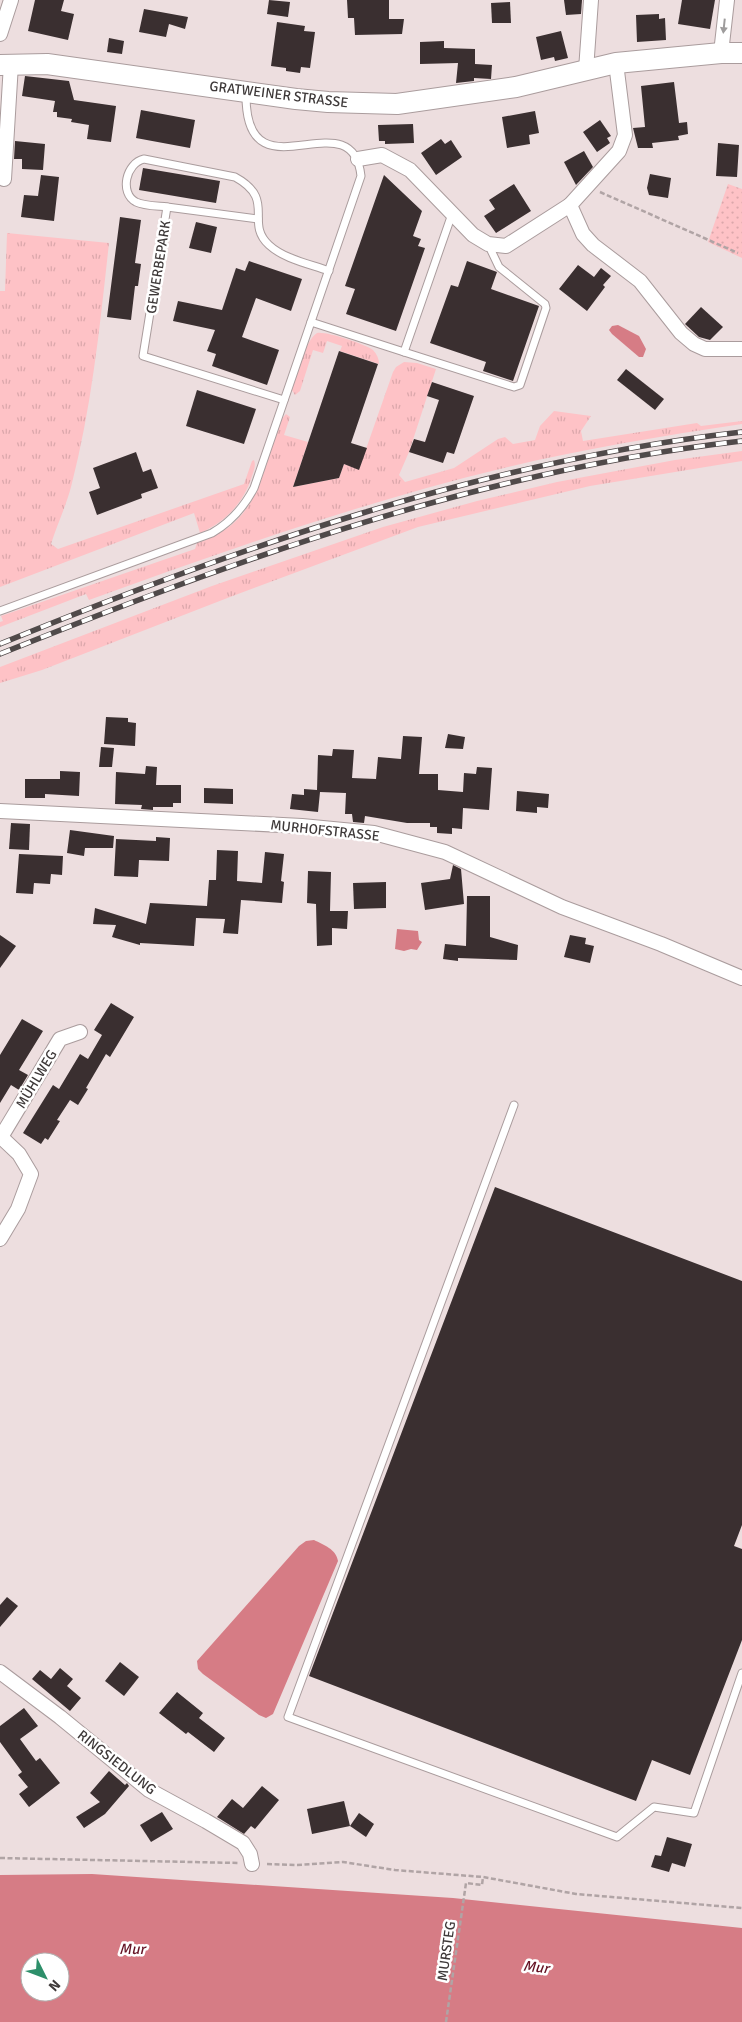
<svg xmlns="http://www.w3.org/2000/svg" width="742" height="2022" viewBox="0 0 742 2022" font-family="Signika,sans-serif">
	<style>
		.grass { fill: url(#grass-tufts) }
		.garden { fill: url(#garden-dots) }
		.water { fill: #d67c85; fill-rule: evenodd }
		.building { fill: #3a2f30 }
		.lines { fill: none; stroke-linecap: round; stroke-linejoin: round }
		.lane-casing { stroke: #aa9c9d; stroke-width: 9 }
		.street-casing { stroke: #aa9c9d; stroke-width: 16 }
		.secondary-casing { stroke: #aa9c9d; stroke-width: 22 }
		.path { stroke: #b0a4a5; stroke-width: 2.5; stroke-dasharray: 5 2.5; stroke-linecap: butt }
		.lane { stroke: #fff; stroke-width: 7 }
		.street { stroke: #fff; stroke-width: 14 }
		.secondary { stroke: #fff; stroke-width: 20 }
		.rail-casing { stroke: #504a4a; stroke-width: 5.5 }
		.rail { stroke: #fff; stroke-width: 4; stroke-dasharray: 11; stroke-linecap: butt }
		.oneway { fill: #9e9c9c }
		.labels { text-anchor: middle; stroke-width: 5; stroke-linejoin: round; paint-order: stroke }
		.street-label { font-size: 14px; fill: #3e3939; stroke: #fff }
		.water-label { font-size: 15px; font-style: italic; fill: #641224; stroke: #fff }
	</style>
	<defs>
		<pattern id="grass-tufts" width="24" height="20" patternUnits="userSpaceOnUse" patternTransform="scale(1.25)"><rect width="24" height="20" fill="#fec2c6"/><path d="M3 7l-1-3M5 7V3M7 7l1-3M15 17l-1-3M17 17v-4M19 17l1-3" fill="none" stroke="#dba7ab"/></pattern>
		<pattern id="garden-dots" width="8" height="8" patternUnits="userSpaceOnUse" patternTransform="scale(1.25)"><rect width="8" height="8" fill="#fec2c6"/><path d="M2 2h.1M6 6h.1" fill="none" stroke="#dba7ab" stroke-width="1.8" stroke-linecap="round"/></pattern>
	</defs>
	<rect width="100%" height="100%" fill="#eddedf"/>
	<g class="grass">
		<path d="M7 233 109 243C100 325 92 406 71 487 66 506 57 525 51 544L58 549 244 484 252 461 254 460C256 466 254 470 252 476 244 502 226 522 200 533L194 513 0 587V291H5Z"/>
		<path d="M317 333C326 331 365 344 373 350 377 354 379 359 379 364L340 351 342 346 327 341 323 353 313 350 300 391 295 395 292 390C297 376 305 340 317 333Z"/>
		<path d="M404 362 417 363 436 369 409 452 399 475 405 482 454 468 498 439 505 437 513 444 535 440 540 426 554 411 591 416 581 431 583 441 697 423 701 426 742 421V424C662 436 582 449 504 468 362 502 225 551 89 600L86 594 0 627V622L3 621 1 616 195 549 197 543C260 523 261 473 281 420L286 414 290 417 284 435 308 442 293 487 339 478 344 464 359 469 393 372 396 367Z"/>
		<polygon points="742,451 742,461 590,486 418,527 230,597 42,670 0,683 0,667 212,586 383,527 477,501 557,482 675,460"/>
	</g>
	<polygon class="garden" points="728,184 742,189 742,258 708,242"/>
	<g class="water">
		<polygon points="618,325 639,336 646,349 643,357 639,357 612,334 609,330 612,326"/>
		<polygon points="397,929 418,931 419,940 422,942 417,950 411,949 404,951 395,949"/>
		<path d="M314 1540C324 1545 336 1549 338 1561L273 1714 266 1718 259 1715 203 1674 198 1669 197 1661 299 1546 306 1541Z"/>
		<path d="M92 1874 453 1898 742 1928V2022H0V1875ZM30 1962H60V1992H30Z"/>
	</g>
	<g class="building">
		<polygon points="35,0 64,0 61,11 74,14 68,40 28,31"/>
		<polygon points="269,0 290,2 288,17 267,14"/>
		<polygon points="347,0 389,0 389,19 404,19 402,34 355,35 354,18 348,18"/>
		<polygon points="564,0 582,0 581,14 566,15"/>
		<polygon points="682,0 715,0 710,29 678,24"/>
		<polygon points="510,2 511,23 492,23 491,3"/>
		<polygon points="144,9 188,17 185,29 169,24 166,37 139,32"/>
		<polygon points="659,14 659,19 665,18 666,40 637,42 636,15"/>
		<polygon points="277,22 305,26 304,31 315,32 310,68 301,67 300,73 286,71 286,68 271,66"/>
		<polygon points="561,31 568,58 555,61 554,57 541,60 536,37"/>
		<polygon points="109,38 124,41 122,54 107,52"/>
		<polygon points="444,41 444,48 475,49 475,64 492,65 491,79 474,78 474,81 456,83 458,63 420,64 420,42"/>
		<polygon points="25,76 69,81 74,100 116,106 111,142 87,139 89,125 71,122 72,119 57,117 57,112 53,112 55,101 22,96"/>
		<polygon points="674,82 679,123 687,122 688,134 678,136 679,140 652,143 653,148 638,148 633,128 645,127 641,86"/>
		<polygon points="141,110 195,120 190,148 136,138"/>
		<polygon points="535,111 539,133 529,135 530,144 507,148 502,117"/>
		<polygon points="600,120 611,136 607,138 610,143 597,152 583,132"/>
		<polygon points="413,124 414,143 385,144 385,141 379,141 378,125"/>
		<polygon points="441,139 445,144 451,140 462,157 436,175 421,153"/>
		<polygon points="15,141 45,144 43,170 22,169 22,159 14,159"/>
		<polygon points="718,143 739,145 737,177 716,176"/>
		<polygon points="584,151 593,167 576,185 564,162"/>
		<polygon points="143,168 220,181 216,203 139,190"/>
		<polygon points="650,174 671,178 668,198 649,195 647,188"/>
		<polygon points="41,175 59,177 54,221 21,217 24,195 38,196"/>
		<polygon points="384,175 422,211 413,236 421,239 418,246 425,248 396,331 346,314 355,289 345,286"/>
		<polygon points="514,184 531,211 496,233 484,216 495,209 489,200"/>
		<polygon points="120,217 141,220 135,263 141,264 138,286 135,286 131,320 107,317"/>
		<polygon points="196,222 217,227 211,253 189,248"/>
		<polygon points="249,261 302,279 291,311 256,298 242,337 279,350 267,385 212,366 216,354 207,351 215,330 173,321 178,301 222,310 236,268 245,271"/>
		<polygon points="467,261 497,272 491,289 539,306 513,381 483,371 486,362 430,343 451,285 458,287"/>
		<polygon points="578,265 594,277 601,268 611,276 603,285 605,287 587,311 559,289"/>
		<polygon points="701,307 723,327 710,340 699,337 685,324"/>
		<polygon points="339,351 378,364 351,443 367,448 359,470 344,464 339,478 293,487"/>
		<polygon points="626,369 664,399 655,410 617,380"/>
		<polygon points="432,382 474,396 454,454 447,452 443,463 409,452 414,439 425,442 439,400 427,396"/>
		<polygon points="197,390 256,409 244,444 186,426"/>
		<polygon points="136,452 143,472 151,469 158,488 141,494 142,498 97,515 89,492 100,488 93,468"/>
		<polygon points="106,717 128,718 128,722 136,723 135,746 104,744"/>
		<polygon points="448,734 465,737 463,749 445,748"/>
		<polygon points="403,736 422,737 419,774 438,774 438,790 463,792 464,773 476,774 477,767 492,768 489,810 463,808 462,829 452,828 452,834 437,833 437,827 430,827 430,823 407,823 365,816 364,823 353,822 352,814 345,814 346,793 320,792 318,812 290,809 292,794 304,795 304,789 317,790 318,755 332,756 333,749 354,750 352,778 376,779 378,757 401,759"/>
		<polygon points="101,747 114,748 112,767 99,767"/>
		<polygon points="146,766 157,767 156,785 181,785 181,803 173,803 173,807 153,807 153,810 141,809 142,805 115,804 116,772 145,774"/>
		<polygon points="60,771 80,772 79,796 45,794 45,798 25,798 25,779 60,779"/>
		<polygon points="204,788 233,789 233,804 204,803"/>
		<polygon points="517,791 549,794 548,808 537,807 537,813 516,811"/>
		<polygon points="11,823 30,824 29,850 9,849"/>
		<polygon points="70,830 114,836 113,848 85,848 84,856 67,853"/>
		<polygon points="156,837 170,838 169,861 139,860 138,877 114,876 116,839 156,841"/>
		<polygon points="217,850 238,851 237,881 262,883 265,852 284,854 281,881 284,882 282,903 241,900 238,934 223,933 225,919 196,918 194,946 140,943 140,945 112,937 116,925 93,924 95,908 146,924 150,903 207,906 209,880 216,880"/>
		<polygon points="19,854 63,856 62,875 51,874 50,884 34,883 33,894 16,893"/>
		<polygon points="453,865 461,869 464,904 425,910 421,883 450,879"/>
		<polygon points="308,871 331,872 330,911 348,911 347,929 332,928 332,945 317,946 316,904 307,903"/>
		<polygon points="386,882 386,908 354,909 353,883"/>
		<polygon points="467,896 490,896 490,937 518,945 517,960 458,958 458,961 443,959 445,944 466,946"/>
		<polygon points="0,935 16,946 0,968"/>
		<polygon points="570,935 586,938 585,944 594,946 590,963 564,957"/>
		<polygon points="111,1003 134,1017 110,1057 106,1054 86,1088 88,1089 78,1105 70,1100 57,1120 60,1121 48,1140 45,1138 41,1144 23,1133 53,1085 59,1089 80,1054 88,1059 102,1035 94,1030"/>
		<polygon points="22,1019 43,1031 19,1070 28,1075 19,1090 11,1085 0,1103 0,1055"/>
		<polygon points="495,1187 742,1281 742,1525 734,1546 742,1549 742,1640 690,1775 652,1760 636,1801 309,1676"/>
		<polygon points="7,1597 18,1606 0,1627 0,1605"/>
		<polygon points="120,1662 139,1677 124,1696 105,1681"/>
		<polygon points="60,1668 73,1679 67,1686 81,1698 70,1711 32,1679 40,1670 51,1679"/>
		<polygon points="177,1692 203,1713 199,1718 225,1738 214,1752 188,1732 186,1734 159,1713"/>
		<polygon points="24,1708 38,1726 20,1739 36,1761 40,1758 60,1783 29,1807 19,1794 28,1787 18,1775 22,1772 0,1742 0,1726"/>
		<polygon points="109,1771 125,1785 127,1783 129,1786 105,1814 84,1828 76,1817 100,1802 90,1793"/>
		<polygon points="262,1786 279,1800 255,1829 251,1826 244,1834 217,1817 232,1799 243,1808"/>
		<polygon points="344,1801 350,1826 312,1834 307,1809"/>
		<polygon points="162,1812 173,1829 151,1842 140,1825"/>
		<polygon points="359,1813 374,1824 366,1837 350,1826"/>
		<polygon points="667,1837 692,1844 685,1867 672,1863 669,1872 651,1867 655,1855 661,1856"/>
	</g>
	<g class="lines">
		<defs>
			<g id="lane">
				<polyline points="167,207 258,219"/>
				<polyline points="311,322 404,352 452,214"/>
				<polyline points="404,352 514,387 520,385 546,308 545,304 499,267 488,244"/>
				<path d="M284 400 143 356 167 207C159 206 144 206 136 202 119 193 126 163 144 159L235 177C277 200 244 222 269 245 284 259 310 264 329 271"/>
				<path d="M0 611 212 533C231 522 244 507 254 488L361 176C352 95 245 203 246 94"/>
				<polyline points="514,1105 288,1717 617,1837 654,1807 694,1813 742,1673"/>
			</g>
			<g id="street">
				<polyline points="0,34 11,0"/>
				<polyline points="721,53 727,0"/>
				<polyline points="616,63 625,135 619,151 570,205 583,234 593,245 640,281 681,333 694,344 705,349 742,349"/>
				<polyline points="586,70 591,0"/>
				<polyline points="358,159 382,155 410,170 473,235 488,244 506,246 570,205"/>
				<polyline points="4,179 11,64"/>
				<polyline points="0,811 302,826 374,833 445,852 562,907 661,944 742,978"/>
				<polyline points="0,1136 19,1154 31,1174 18,1209 0,1239"/>
				<polyline points="1,1137 60,1039 80,1032"/>
				<polyline points="0,1672 60,1717 149,1790 206,1821 243,1843 250,1854 252,1864"/>
			</g>
			<polyline id="secondary" points="0,65 47,64 296,99 328,102 397,104 516,87 616,63 721,53 742,53"/>
		</defs>
		<use href="#lane" class="lane-casing"/>
		<use href="#street" class="street-casing"/>
		<use href="#secondary" class="secondary-casing"/>
		<g class="path">
			<polyline points="600,192 738,253"/>
			<polyline points="0,1858 239,1863"/>
			<polyline points="267,1864 297,1865 343,1862 395,1870 483,1877 576,1894 742,1908"/>
			<polyline points="446,2022 466,1883 482,1885 483,1877"/>
		</g>
		<use href="#lane" class="lane"/>
		<use href="#street" class="street"/>
		<use href="#secondary" class="secondary"/>
		<defs>
			<g id="rail">
				<path d="M0 644C238 547 486 461 742 432"/>
				<path d="M0 654C238 558 486 470 742 441"/>
			</g>
		</defs>
		<use href="#rail" class="rail-casing"/>
		<use href="#rail" class="rail"/>
	</g>
	<defs><path id="oneway-solid" d="M-6-.8H1V-3.2L6.5 0L1 3.2V.8H-6Z" transform="scale(1.25)"/></defs>
	<use class="oneway" href="#oneway-solid" transform="translate(724 26) rotate(96)"/>
	<g class="labels">
		<g class="street-label">
			<text transform="translate(279 94) rotate(7)" y="5">GRATWEINER STRASSE</text>
			<text transform="translate(158 267) rotate(-81)" y="5">GEWERBEPARK</text>
			<text transform="translate(325 830) rotate(6)" y="5">MURHOFSTRASSE</text>
			<text transform="translate(36 1079) rotate(-59)" y="5">MÜHLWEG</text>
			<text transform="translate(117 1762) rotate(38)" y="5">RINGSIEDLUNG</text>
			<text transform="translate(446 1951) rotate(-82)" y="5">MURSTEG</text>
		</g>
		<g class="water-label">
			<text x="132" y="1954">Mur</text>
			<text transform="translate(536 1967) rotate(7)" y="5">Mur</text>
		</g>
	</g>
	<g transform="translate(45 1977) rotate(132)"><circle r="24" fill="#ffffff" stroke="#b2b0b0"/>
	<path d="M0-4L9 19L0 12L-9 19Z" fill="#2d8f6a"/>
	<text y="-8" font-size="14" font-weight="bold" text-anchor="middle" fill="#3e3939">N</text>
	</g>
</svg>
